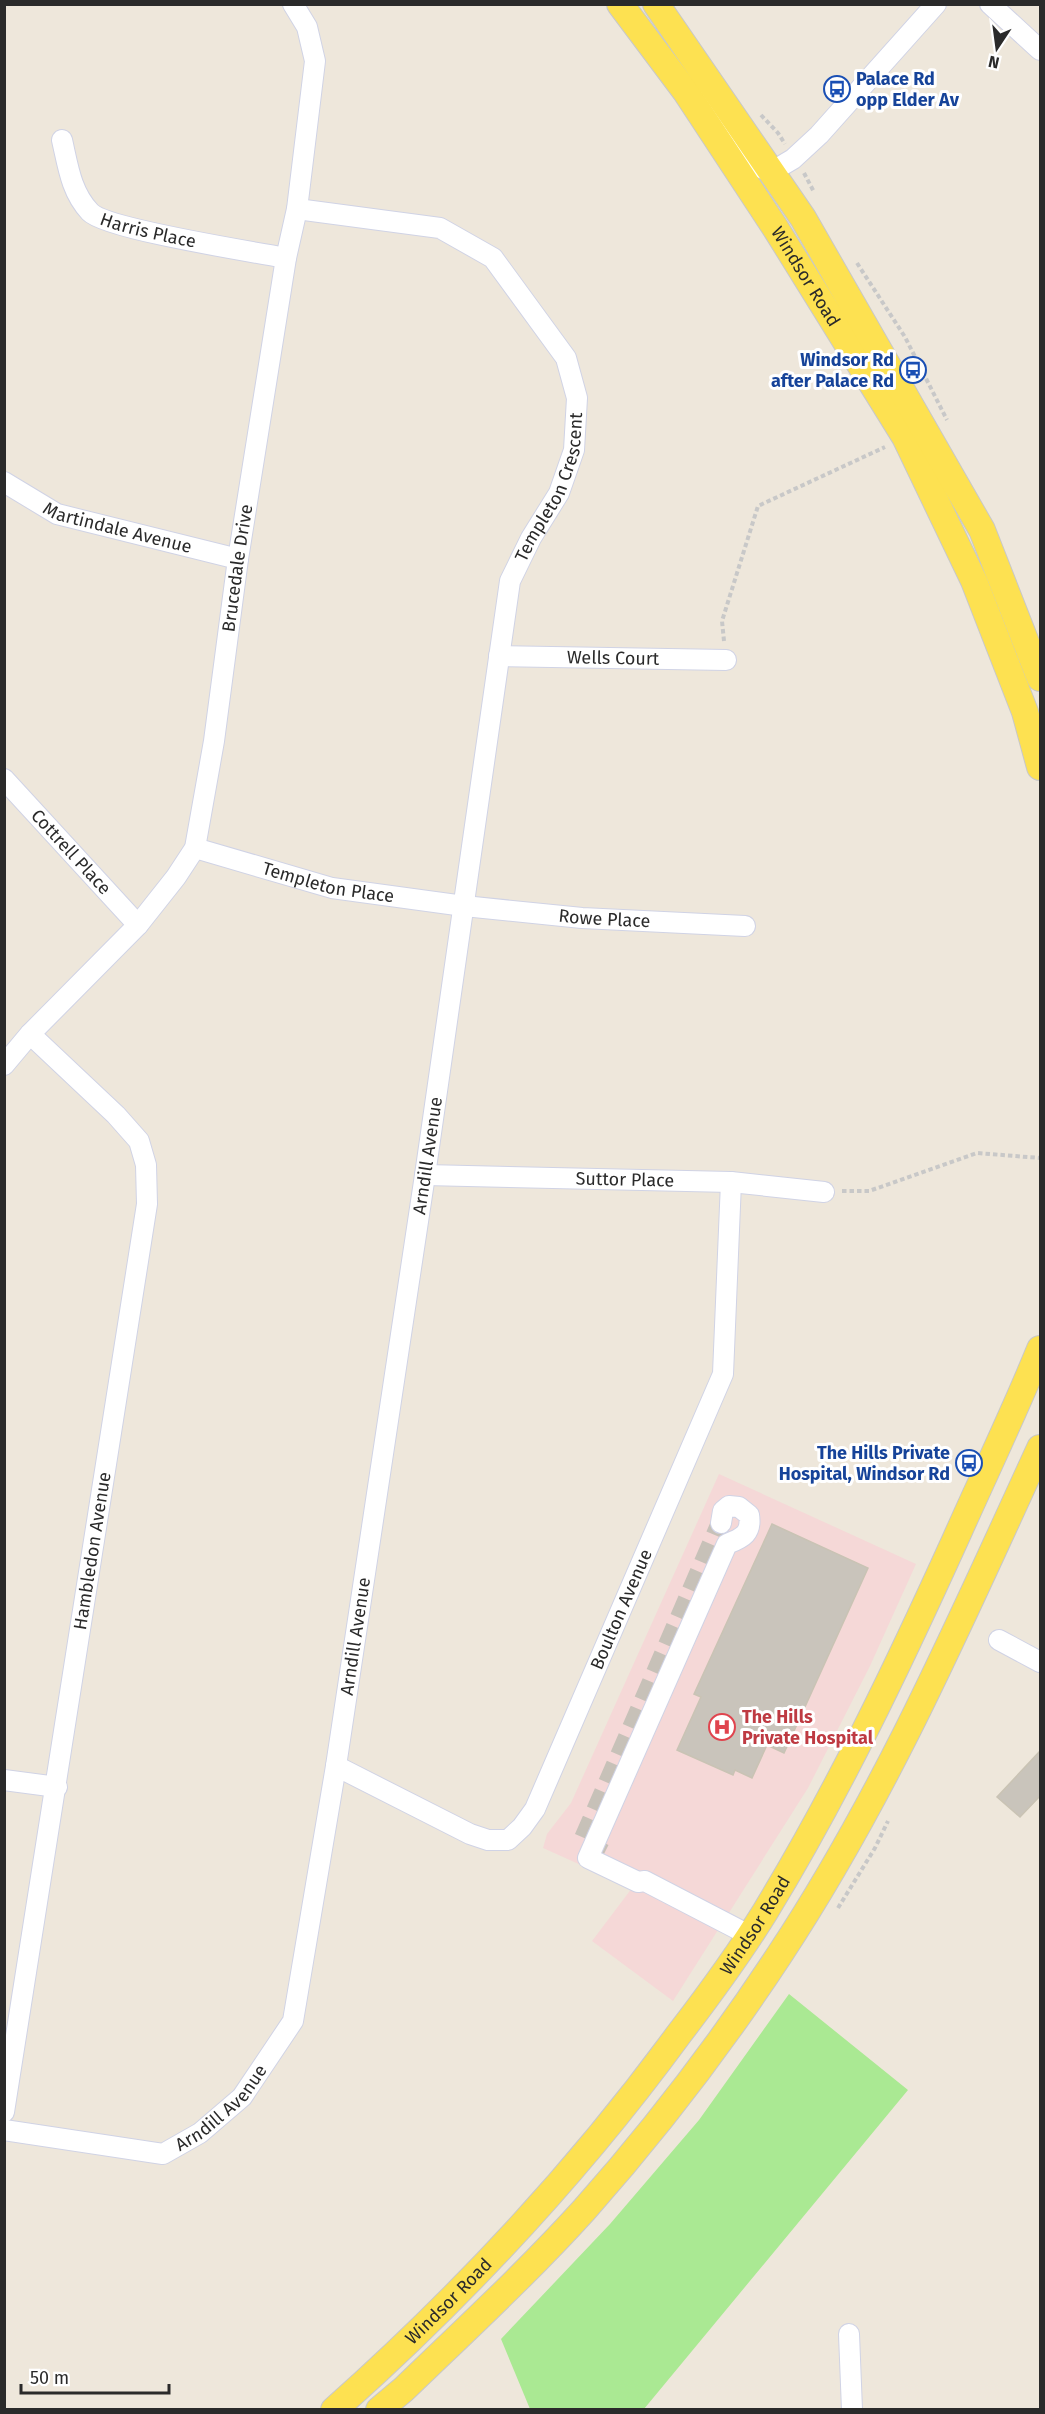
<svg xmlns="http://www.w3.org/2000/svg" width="1045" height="2414" viewBox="0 0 1045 2414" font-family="'Fira Sans',sans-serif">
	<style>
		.medical { fill: #f5d8d7 }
		.green { fill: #aae993 }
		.building { fill: #c9c4bb; stroke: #c9c3b4; stroke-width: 1.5 }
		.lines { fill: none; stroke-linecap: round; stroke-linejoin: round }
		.minor-tunnel { stroke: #c7c1b8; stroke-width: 20; stroke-dasharray: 20 10; stroke-linecap: butt }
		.minor-casing { stroke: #d0d3e5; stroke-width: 22 }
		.major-casing { stroke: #c8c8c8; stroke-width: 28 }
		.path { stroke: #c8c8c8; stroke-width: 4; stroke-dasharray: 4.5 3; stroke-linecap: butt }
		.minor { stroke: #fff; stroke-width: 20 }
		.major { stroke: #fde151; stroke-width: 26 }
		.labels { text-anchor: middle; stroke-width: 6; stroke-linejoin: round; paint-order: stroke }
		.transit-label { font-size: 18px; font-weight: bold; fill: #164399; stroke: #fff; text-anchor: end }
		.street-label { font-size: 18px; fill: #2a2a2a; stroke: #fff }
		.health-label { font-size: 18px; font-weight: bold; fill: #be3a42; stroke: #fff; text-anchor: start }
	</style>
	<rect width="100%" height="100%" fill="#eee7db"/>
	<polygon class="medical" points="719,1474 916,1564 870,1666 808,1788 673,2001 592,1941 632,1888 543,1848 547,1834 571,1803"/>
	<polygon class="green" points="789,1994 908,2090 644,2409 530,2409 501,2339 610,2224 699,2120"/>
	<g class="building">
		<polygon points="772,1524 868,1568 784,1753 767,1745 752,1778 735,1770 733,1775 677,1750 701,1697 694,1694"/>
		<polygon points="1041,1750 1041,1795 1020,1817 997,1797"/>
	</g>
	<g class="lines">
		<polyline class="minor-tunnel" points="604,1854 582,1843 721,1523"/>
		<defs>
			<g id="minor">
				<polyline points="990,4 1040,50"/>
				<path d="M689 93C730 110 727 158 771 172L793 159 819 135 936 4"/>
				<path id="s1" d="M62 140C68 166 71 192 90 212 106 229 254 252 286 258"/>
				<path id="s2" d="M4 482 57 514 238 559"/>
				<path id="s3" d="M499 656 726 660"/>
				<path id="s4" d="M4 779 138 925"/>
				<path id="s5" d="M195 848 332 888 464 906 582 918 745 926"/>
				<path id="s6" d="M4 1065 30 1034 138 925 176 877 195 848 214 741 238 559 286 258 297 209 315 61 307 27 293 4"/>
				<path id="s7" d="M425 1175 731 1182 824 1192"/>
				<path d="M721 1523 723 1511 729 1506 739 1507 749 1515C752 1533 743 1538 727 1544L588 1858 638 1882 645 1881 749 1935"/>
				<polyline points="999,1640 1040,1662"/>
				<path id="s8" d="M336 1766 470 1834 488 1840H508L522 1827 535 1809 723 1374 731 1182"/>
				<polyline points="4,1780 57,1787"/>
				<path id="s9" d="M4 2112 147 1204 146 1165 139 1141 116 1115 30 1034"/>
				<path id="s10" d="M4 2130 163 2154 200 2133 242 2097 293 2021 336 1766 425 1175 510 581 531 538 559 493 574 450 577 398 566 358 493 258 440 228 297 209"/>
				<polyline points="849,2334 852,2410"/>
			</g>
			<g id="major">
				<path id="s11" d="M620 4 686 92 776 229 905 437 974 581 1025 712 1040 767"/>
				<polyline points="656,4 803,218 982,530 1040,678"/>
				<path id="s12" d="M334 2410C462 2296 578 2172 679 2034 709 1995 739 1954 765 1912 838 1792 898 1666 956 1538 984 1475 1014 1413 1040 1349"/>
				<path d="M379 2410 404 2389C465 2330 527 2273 584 2210 655 2130 721 2044 780 1954 885 1795 961 1620 1040 1448"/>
			</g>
		</defs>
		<use href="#minor" class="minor-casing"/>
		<use href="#major" class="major-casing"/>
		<g class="path">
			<polyline points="761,115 778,133 785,144"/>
			<polyline points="804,173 814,192"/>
			<polyline points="857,263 905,337 947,420"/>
			<polyline points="724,641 722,621 758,506 885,447"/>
			<polyline points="842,1191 869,1191 977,1153 1040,1158"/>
			<polyline points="838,1908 875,1848 888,1821"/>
		</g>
		<use href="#minor" class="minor"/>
		<use href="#major" class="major"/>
	</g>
	<defs>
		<symbol id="bus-ring" viewBox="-11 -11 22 22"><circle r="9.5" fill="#fff" stroke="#1a4fb4" stroke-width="1.5"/><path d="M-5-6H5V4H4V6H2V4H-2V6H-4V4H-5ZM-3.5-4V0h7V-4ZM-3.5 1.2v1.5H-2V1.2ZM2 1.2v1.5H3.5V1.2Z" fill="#1a4fb4"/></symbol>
		<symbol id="hospital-ring" viewBox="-11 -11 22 22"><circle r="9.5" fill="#fff" stroke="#e0444e" stroke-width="1.5"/><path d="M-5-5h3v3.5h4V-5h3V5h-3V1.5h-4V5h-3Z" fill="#e0444e"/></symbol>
	</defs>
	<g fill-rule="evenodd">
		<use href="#bus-ring" x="822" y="74" width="30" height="30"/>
		<use href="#bus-ring" x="898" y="355" width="30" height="30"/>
		<use href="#bus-ring" x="954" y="1448" width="30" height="30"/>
		<use href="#hospital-ring" x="707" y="1712" width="30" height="30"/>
	</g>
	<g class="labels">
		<g class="transit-label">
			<text x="856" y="85" text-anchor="start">Palace Rd<tspan x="856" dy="21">opp Elder Av</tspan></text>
			<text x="894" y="366">Windsor Rd<tspan x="894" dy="21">after Palace Rd</tspan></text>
			<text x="950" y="1459">The Hills Private<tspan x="950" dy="21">Hospital, Windsor Rd</tspan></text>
		</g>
		<g class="street-label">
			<text dy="6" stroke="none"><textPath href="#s1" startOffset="140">Harris Place</textPath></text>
			<text dy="6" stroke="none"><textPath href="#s11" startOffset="330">Windsor Road</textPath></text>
			<text dy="6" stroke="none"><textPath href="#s10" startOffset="1910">Templeton Crescent</textPath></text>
			<text dy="6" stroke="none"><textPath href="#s2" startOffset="124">Martindale Avenue</textPath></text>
			<text dy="6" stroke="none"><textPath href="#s6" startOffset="573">Brucedale Drive</textPath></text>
			<text dy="6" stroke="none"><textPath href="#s3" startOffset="114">Wells Court</textPath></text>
			<text dy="6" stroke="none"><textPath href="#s4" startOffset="99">Cottrell Place</textPath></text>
			<text dy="6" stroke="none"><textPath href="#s5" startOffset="138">Templeton Place</textPath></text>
			<text dy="6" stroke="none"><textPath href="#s5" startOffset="417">Rowe Place</textPath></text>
			<text dy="6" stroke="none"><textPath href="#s10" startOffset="1226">Arndill Avenue</textPath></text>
			<text dy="6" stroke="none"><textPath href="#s7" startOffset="200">Suttor Place</textPath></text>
			<text dy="6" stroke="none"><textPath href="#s9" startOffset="568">Hambledon Avenue</textPath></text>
			<text dy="6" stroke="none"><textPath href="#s8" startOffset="448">Boulton Avenue</textPath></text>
			<text dy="6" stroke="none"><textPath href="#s10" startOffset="740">Arndill Avenue</textPath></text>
			<text dy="6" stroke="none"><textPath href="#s12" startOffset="644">Windsor Road</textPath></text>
			<text dy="6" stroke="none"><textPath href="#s10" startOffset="236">Arndill Avenue</textPath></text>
			<text dy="6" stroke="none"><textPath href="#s12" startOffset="158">Windsor Road</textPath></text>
		</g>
		<g class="health-label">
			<text x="742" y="1723">The Hills<tspan x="742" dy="21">Private Hospital</tspan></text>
		</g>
	</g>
	<rect width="1045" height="2414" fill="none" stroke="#2a2a2a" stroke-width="12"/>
	<g transform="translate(997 48) rotate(193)" stroke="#ffffff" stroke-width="4.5" paint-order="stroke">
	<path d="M0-4.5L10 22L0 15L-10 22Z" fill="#2a2a2a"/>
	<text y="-9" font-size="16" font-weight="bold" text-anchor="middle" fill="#2a2a2a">N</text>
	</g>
	<path d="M21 2384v9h148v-9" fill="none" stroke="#2a2a2a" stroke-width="3"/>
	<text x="30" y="2384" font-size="18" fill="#2a2a2a" stroke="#ffffff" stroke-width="4.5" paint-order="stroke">50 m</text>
</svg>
